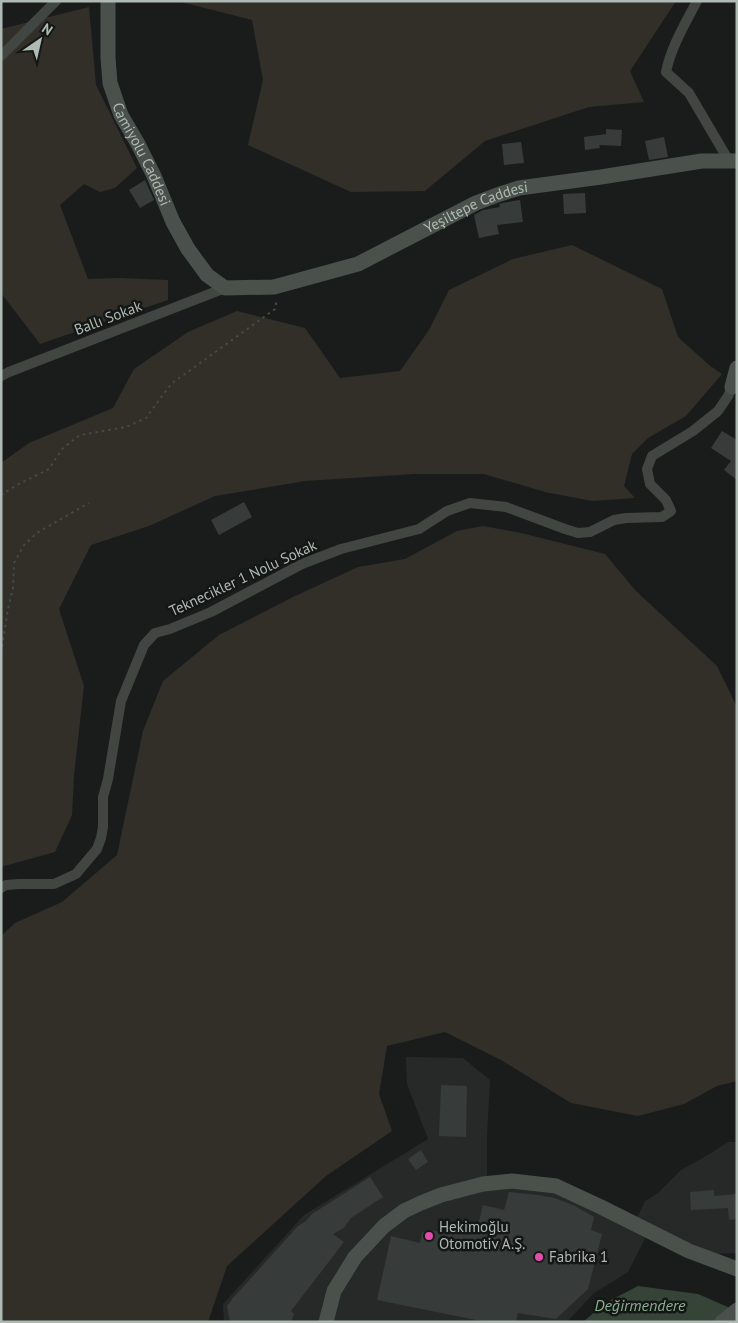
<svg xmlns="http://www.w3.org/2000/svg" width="738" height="1323" viewBox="0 0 738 1323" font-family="'PT Sans',sans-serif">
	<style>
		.built { fill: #262928 }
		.green { fill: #312f28 }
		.water { fill: #354437 }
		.building { fill: #373b3a }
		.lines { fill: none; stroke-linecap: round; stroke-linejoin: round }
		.path { stroke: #444a46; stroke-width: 2; stroke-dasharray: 2.5 4; stroke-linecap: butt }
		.street { stroke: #414643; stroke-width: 10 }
		.secondary { stroke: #4a514d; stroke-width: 15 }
		.poi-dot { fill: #e24dac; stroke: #151717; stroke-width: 2 }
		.labels { text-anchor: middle; stroke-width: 5; stroke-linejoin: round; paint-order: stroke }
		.street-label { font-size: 15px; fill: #aebab3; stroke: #151717 }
		.poi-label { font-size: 15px; fill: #aebab3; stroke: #151717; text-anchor: start }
		.water-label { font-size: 16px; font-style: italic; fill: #89b18f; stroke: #151717 }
	</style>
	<rect width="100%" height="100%" fill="#1a1c1c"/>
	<polygon class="built" points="406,1057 463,1058 490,1080 487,1137 487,1176 505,1174 541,1178 636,1220 645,1201 658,1193 681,1170 708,1155 728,1142 737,1142 737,1253 713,1254 652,1225 628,1272 594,1293 567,1322 224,1322 223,1304 304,1215 428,1139 407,1084"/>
	<g class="green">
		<polygon points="177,1 676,1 630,71 644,102 589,107 485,141 425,191 351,192 248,145 263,80 252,20"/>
		<polygon points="89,7 96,85 137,168 115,188 100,192 84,184 60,205 88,279 119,278 168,280 168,300 40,344 1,293 1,29"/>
		<polygon points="572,245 662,289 678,337 709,365 722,374 686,416 648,438 632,454 624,486 635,498 592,501 545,492 484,474 415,474 305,481 215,496 149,526 91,545 59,609 84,686 74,776 72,815 55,852 1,867 1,463 29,443 113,408 134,369 188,332 237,311 305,328 340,378 400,371 429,330 449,290 513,259"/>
		<polygon points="483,526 521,533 605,554 636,591 717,666 737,707 737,1081 717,1086 684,1104 638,1116 571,1103 501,1060 445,1032 387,1046 379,1094 392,1131 326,1176 227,1266 208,1322 1,1322 1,936 15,923 62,902 117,855 143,731 163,681 219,635 293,597 358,567 405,559 457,531"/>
	</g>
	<polygon class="water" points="638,1286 698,1294 737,1311 737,1322 583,1322 605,1303"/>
	<g class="building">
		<polygon points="606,129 622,130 621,146 599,145 600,148 585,150 584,137 606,134"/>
		<polygon points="664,137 668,157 649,160 645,141"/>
		<polygon points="521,142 524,163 504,165 502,144"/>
		<polygon points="145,180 154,200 140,208 129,190"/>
		<polygon points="585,193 586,213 564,214 563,194"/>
		<polygon points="520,200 523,222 497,225 499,234 479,238 474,215 483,210 500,207 499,204 503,203"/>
		<polygon points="722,431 737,440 737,480 724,470 731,461 711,448"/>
		<polygon points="244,502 252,517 219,535 211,520"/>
		<polygon points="441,1085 467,1086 466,1137 439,1136"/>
		<polygon points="421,1150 428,1162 416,1170 408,1159"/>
		<polygon points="370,1177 383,1197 351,1218 344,1228 333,1234 344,1242 291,1311 294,1314 291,1322 230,1322 227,1306 233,1298 298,1226 306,1221 312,1214"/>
		<polygon points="714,1190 714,1196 737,1194 737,1219 729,1220 728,1208 691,1210 690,1192"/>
		<polygon points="509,1192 537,1195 555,1198 575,1206 594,1217 591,1230 602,1234 588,1289 556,1319 518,1313 516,1322 486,1322 377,1300 391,1236 420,1243 422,1232 429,1234 430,1230 441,1232 444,1221 477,1229 483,1205 504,1210"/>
	</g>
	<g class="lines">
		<g class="path">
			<polyline points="1,495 17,485 49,469 62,449 80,435 126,427 146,418 171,384 275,309 277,299"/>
			<polyline points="1,653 8,609 13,588 14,563 24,545 37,533 89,503"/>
		</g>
		<g class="street">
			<path d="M697 1C685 24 671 47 666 72L689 93 729 161"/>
			<polyline points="1,56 56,1"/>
			<polyline points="1,376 9,372 225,288"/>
			<polyline points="1,888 6,885 19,884 54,884 76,874 97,849 101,838 103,827 103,797 108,779 121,701 144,645 155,633 170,629 211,612 302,564 341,549 419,529 447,511 470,503 506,507 565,529 578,533 590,532 614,520 626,518 662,517 671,511 666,500 650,484 647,469 652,456 693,431 718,411 728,396 732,387"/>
		</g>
		<g class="secondary">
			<path id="s1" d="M108 1V58L110 83 121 115 138 144 154 176 173 222 188 249 207 275 225 288 274 287 358 264 476 203 500 194 519 188 601 177 702 161H737"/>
			<polyline points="732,387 737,368"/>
			<polyline points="326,1322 334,1291 355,1257 384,1226 404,1211 421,1203 441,1195 483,1184 512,1181 556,1186 601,1207 689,1251 737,1269"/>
			<polyline points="722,1322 737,1310"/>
		</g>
	</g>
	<g class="poi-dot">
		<circle cx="429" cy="1236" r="5"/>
		<circle cx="539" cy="1257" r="5"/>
	</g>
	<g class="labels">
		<g class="street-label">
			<text dy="5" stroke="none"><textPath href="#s1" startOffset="160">Camiyolu Caddesi</textPath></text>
			<text dy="5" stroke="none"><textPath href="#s1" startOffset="588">Yeşiltepe Caddesi</textPath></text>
			<text transform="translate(108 318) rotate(-21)" y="5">Ballı Sokak</text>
			<text transform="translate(243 578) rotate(-25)" y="5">Teknecikler 1 Nolu Sokak</text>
		</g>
		<g class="poi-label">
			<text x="439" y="1232">Hekimoğlu<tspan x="439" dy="17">Otomotiv A.Ş.</tspan></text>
			<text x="549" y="1262">Fabrika 1</text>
		</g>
		<g class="water-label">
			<text x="640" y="1311">Değirmendere</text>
		</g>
	</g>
	<rect width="738" height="1323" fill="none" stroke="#aebab3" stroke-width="5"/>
	<g transform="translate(40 40) rotate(34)" stroke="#151717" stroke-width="4" paint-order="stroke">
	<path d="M0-4L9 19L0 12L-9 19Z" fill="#aebab3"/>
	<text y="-8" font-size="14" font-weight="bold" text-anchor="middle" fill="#aebab3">N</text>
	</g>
</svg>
